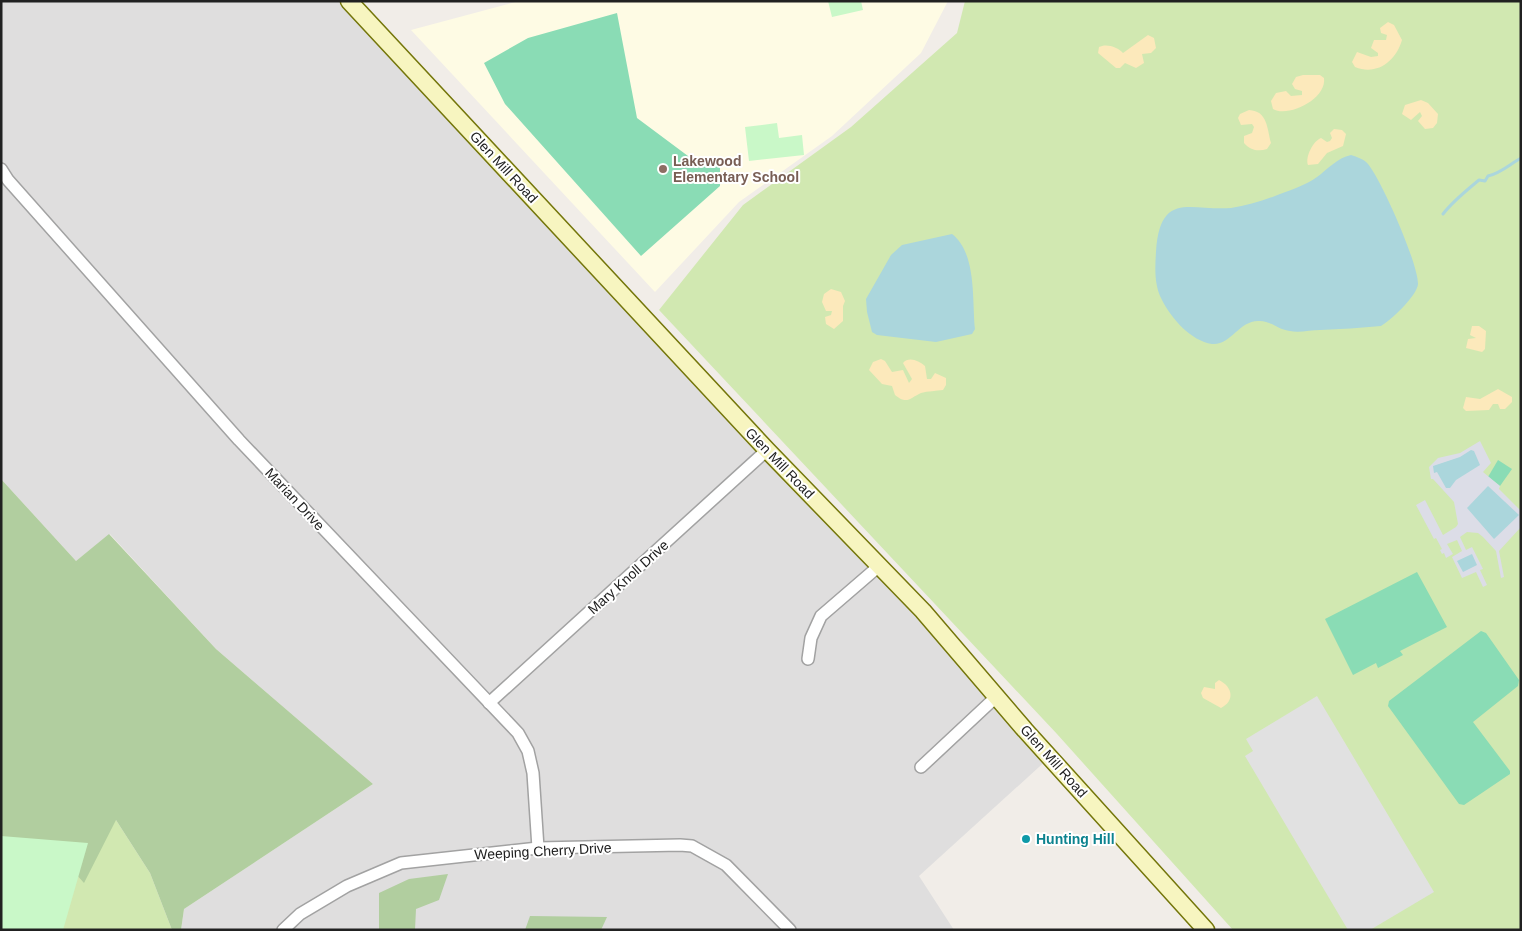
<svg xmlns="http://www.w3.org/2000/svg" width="1522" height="931" viewBox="0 0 1522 931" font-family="Arial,sans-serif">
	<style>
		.residential { fill: #dfdede }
		.education { fill: #fefbe4 }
		.grass { fill: #d1e8b1 }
		.forest { fill: #b1ce9f }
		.sand { fill: #fce9bb }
		.park { fill: #c9f8c8 }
		.pitch { fill: #8adcb5 }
		.parking { fill: #e1e1e1 }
		.plaza { fill: #dcdde7 }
		.water { fill: #abd6dc }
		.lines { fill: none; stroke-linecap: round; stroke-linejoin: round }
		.stream { stroke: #abd6dc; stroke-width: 3 }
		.minor-casing { stroke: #a2a2a2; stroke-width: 14 }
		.secondary-casing { stroke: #74760a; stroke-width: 19 }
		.minor { stroke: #fff; stroke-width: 11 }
		.secondary { stroke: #f7f5c0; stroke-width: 16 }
		.education-dot { fill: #8d6e63; stroke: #fff; stroke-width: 2 }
		.culture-dot { fill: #0f9aa8; stroke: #fff; stroke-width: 2 }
		.labels { text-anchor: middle; stroke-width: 4; stroke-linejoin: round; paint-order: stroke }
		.education-label { font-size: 14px; font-weight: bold; fill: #785e54; stroke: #fff; text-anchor: start }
		.street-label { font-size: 14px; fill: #212121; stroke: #fff }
		.culture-label { font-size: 14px; font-weight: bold; fill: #0d838f; stroke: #fff; text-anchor: start }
	</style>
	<rect width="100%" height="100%" fill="#f1ede8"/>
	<polygon class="residential" points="1,1 349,1 1050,757 919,876 954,930 181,930 184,909 373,784 216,649 110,534 76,561 1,479"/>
	<polygon class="education" points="519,1 948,1 921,53 832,136 739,202 655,292 411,30"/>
	<g class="grass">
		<polygon points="965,1 1521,1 1521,930 1233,930 1057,734 659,310 743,205 851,127 957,33"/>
		<polygon points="116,820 150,873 172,930 1,930 1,846"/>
	</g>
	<g class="forest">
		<polygon points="1,479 76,561 109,534 216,649 373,784 184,909 181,930 172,930 150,873 116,820 84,883 50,845 1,846"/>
		<polygon points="448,874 439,900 416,909 415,930 379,930 379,893 409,879"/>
		<polygon points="530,916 607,917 601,930 525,930"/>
	</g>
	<g class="sand">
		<path d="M1388 22 1394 25 1402 40C1396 61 1377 76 1355 67L1352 62 1357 52 1371 57 1378 56V53L1371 48 1374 40H1386L1387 35 1381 33 1380 28Z"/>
		<path d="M1148 35 1154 38 1156 48 1151 53 1142 54 1144 63 1136 68 1125 63 1120 68H1116L1098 53 1099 47C1106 43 1118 47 1123 53Z"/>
		<path d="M1303 75H1320L1324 78C1327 99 1288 118 1273 109L1271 101 1276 93 1286 91 1291 96 1302 95V91L1295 89 1292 84 1296 77Z"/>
		<polygon points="1421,100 1428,103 1438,114 1437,123 1433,128 1425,129 1418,121 1422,116 1420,112 1411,120 1402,114 1405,105"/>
		<path d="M1249 110C1268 111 1267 129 1271 143L1267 149C1258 152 1250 150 1244 143V136L1252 133 1254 127 1252 124 1241 125 1238 118 1240 114Z"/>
		<path d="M1334 129 1342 130 1346 134 1343 146 1327 153 1318 164 1308 165C1305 157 1313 141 1321 138L1327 142 1330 141 1332 138 1330 133Z"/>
		<polygon points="831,289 841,292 845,301 843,306 843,321 834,329 826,324 825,317 831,315 832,311 826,311 822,302 824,294"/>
		<polygon points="1472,326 1479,326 1486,331 1485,349 1482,352 1466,348 1468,339 1476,338 1470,335"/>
		<path d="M881 359 885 361 892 372 903 370 909 383 912 379 903 363C909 356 919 361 925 366L927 379H931L935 373 946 378V385L943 390C936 391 928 391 921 393 910 398 907 405 895 395L892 386 882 384 869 370 873 362Z"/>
		<polygon points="1498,389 1512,397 1512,402 1505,409 1500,409 1498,404 1493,404 1489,410 1466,411 1463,408 1466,397 1480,399"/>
		<path d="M1219 680C1233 687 1235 701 1221 708L1203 698 1201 693 1204 687 1215 689V683Z"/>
	</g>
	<g class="park">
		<polygon points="828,1 861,1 863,10 832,17"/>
		<polygon points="777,123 779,138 802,135 804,155 749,161 745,127"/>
		<polygon points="1,836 88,843 63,930 1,930"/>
	</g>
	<g class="pitch">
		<polygon points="617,13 637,118 688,156 720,162 720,186 641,256 505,104 484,63 528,38"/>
		<polygon points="1498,460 1512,469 1500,486 1488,477"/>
		<polygon points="1417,572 1447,627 1400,651 1403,655 1378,668 1376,663 1353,675 1325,619"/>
		<polygon points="1481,631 1486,633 1519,680 1518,686 1473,722 1510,771 1510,774 1464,805 1459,804 1388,706 1389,701"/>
	</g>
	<polygon class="parking" points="1317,696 1434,892 1370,930 1348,930 1245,756 1253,751 1246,739"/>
	<polygon class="plaza" points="1480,441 1491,463 1483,472 1500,486 1499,489 1521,511 1521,527 1499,551 1504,577 1501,578 1496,551 1483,537 1478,533 1467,532 1460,537 1466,550 1472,547 1483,569 1480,570 1487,585 1483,587 1476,572 1462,578 1452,557 1462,551 1457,540 1447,544 1453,554 1446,558 1444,553 1442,554 1440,550 1442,549 1436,538 1434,539 1416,505 1425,500 1443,535 1456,527 1458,524 1454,502 1433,479 1431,479 1429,467 1438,458 1460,453"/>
	<g class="water">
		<path d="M1351 155C1357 157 1364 159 1368 164 1382 181 1418 263 1418 284 1417 296 1390 321 1381 326 1361 328 1340 329 1320 330 1311 330 1299 333 1290 331 1278 330 1270 320 1258 321 1239 321 1230 346 1212 344 1191 341 1171 318 1162 300 1154 285 1155 268 1156 252 1160 190 1190 211 1231 208 1246 206 1261 201 1275 196 1288 191 1306 185 1317 177 1328 169 1337 158 1351 155Z"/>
		<path d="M952 234C977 253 972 301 975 329L972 334 936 342 877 335 872 332 867 312 866 299 891 255 902 245Z"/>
		<polygon points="1471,450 1474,451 1480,465 1456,480 1450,488 1446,488 1437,472 1434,473 1433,466 1460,457"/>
		<polygon points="1488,486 1519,515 1494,539 1467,508"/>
		<polygon points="1472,554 1477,565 1463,572 1457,561"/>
	</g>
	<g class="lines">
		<path class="stream" d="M1443 214C1453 201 1466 191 1479 180L1485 181 1488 176C1501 173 1510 164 1521 158"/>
		<defs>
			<g id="minor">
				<polyline points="1,169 8,180 239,440 518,733 528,751 533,773 538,848"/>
				<polyline points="808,659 811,638 821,616 879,566"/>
				<polyline points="489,703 767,450"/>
				<polyline points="921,767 997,696"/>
				<polyline points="283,930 300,914 347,886 401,863 538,848 680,845 692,846 726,865 790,930"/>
			</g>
			<polyline id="secondary" points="349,1 767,450 923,611 1025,730 1206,930"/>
		</defs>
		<use href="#minor" class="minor-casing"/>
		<use href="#secondary" class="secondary-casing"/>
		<use href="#minor" class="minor"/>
		<use href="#secondary" class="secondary"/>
	</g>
	<circle class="education-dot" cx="663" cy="169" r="5"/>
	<circle class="culture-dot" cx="1026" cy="839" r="5"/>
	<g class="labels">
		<g class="education-label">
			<text x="673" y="166">Lakewood<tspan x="673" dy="16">Elementary School</tspan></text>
		</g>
		<g class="street-label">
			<text transform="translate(504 167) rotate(47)" y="5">Glen Mill Road</text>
			<text transform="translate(780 463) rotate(46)" y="5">Glen Mill Road</text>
			<text transform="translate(295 499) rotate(47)" y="5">Marian Drive</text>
			<text transform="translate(628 577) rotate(-42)" y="5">Mary Knoll Drive</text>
			<text transform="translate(1054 761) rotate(48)" y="5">Glen Mill Road</text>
			<text transform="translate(543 851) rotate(-3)" y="5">Weeping Cherry Drive</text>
		</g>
		<g class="culture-label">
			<text x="1036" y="844">Hunting Hill</text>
		</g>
	</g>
	<rect width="1522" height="931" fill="none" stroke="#212121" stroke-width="5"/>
</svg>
